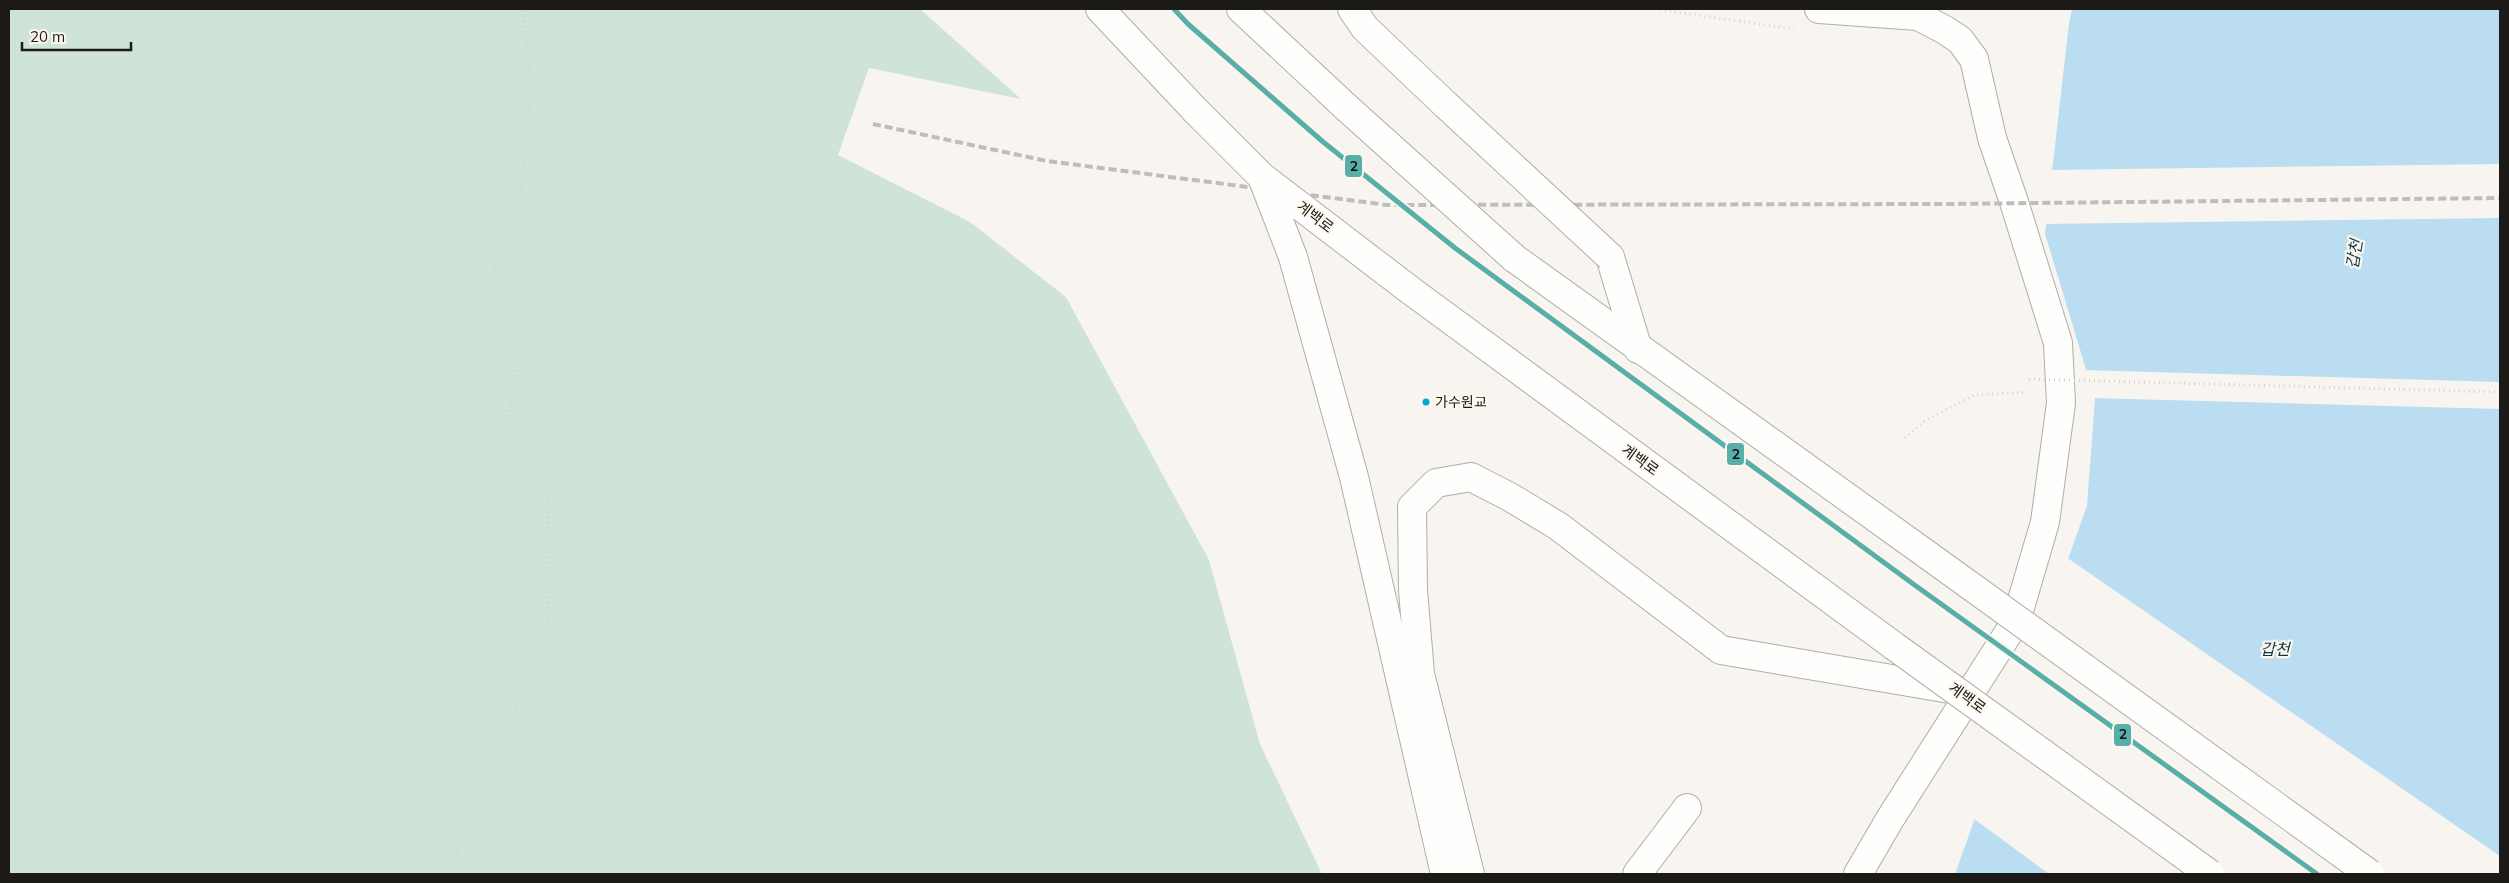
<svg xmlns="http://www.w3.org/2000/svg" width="2509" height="883" viewBox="0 0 2509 883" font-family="Mulish,'Noto Sans KR',sans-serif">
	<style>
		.green { fill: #cfe4d6 }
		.water { fill: #baddf1 }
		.pier { fill: #f8f5f0 }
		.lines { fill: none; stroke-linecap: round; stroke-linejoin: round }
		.minor-casing { stroke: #afadaa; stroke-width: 30 }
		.major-casing { stroke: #afadaa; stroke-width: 30 }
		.path { stroke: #d4d3d1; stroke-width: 3; stroke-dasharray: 1 4; stroke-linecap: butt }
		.minor { stroke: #fefefd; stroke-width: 28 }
		.major { stroke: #fefefd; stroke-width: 28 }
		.rail { stroke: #bdbdbb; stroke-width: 4; stroke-dasharray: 8 4; stroke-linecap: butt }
		.minor-bridge-casing { stroke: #afadaa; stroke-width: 30; stroke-linecap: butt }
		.major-bridge-casing { stroke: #afadaa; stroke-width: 30; stroke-linecap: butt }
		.path-bridge { stroke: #d4d3d1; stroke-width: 3; stroke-dasharray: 1 4; stroke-linecap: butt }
		.minor-bridge { stroke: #fefefd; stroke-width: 28 }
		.major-bridge { stroke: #fefefd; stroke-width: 28 }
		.tram-1-casing { stroke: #fcf6ec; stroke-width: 9 }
		.tram-1 { stroke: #58afa9; stroke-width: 5 }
		.bus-dot { fill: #00a9ce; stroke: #fcf6ec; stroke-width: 2 }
		.labels { text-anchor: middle; stroke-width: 4.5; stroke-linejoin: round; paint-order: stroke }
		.bus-label { font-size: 14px; fill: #1c1a17; stroke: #fcf6ec; text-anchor: start }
		.street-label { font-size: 15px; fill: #1c1a17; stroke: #fcf6ec }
		.water-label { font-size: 16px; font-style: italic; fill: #0b374c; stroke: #fcf6ec }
		.line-badge { stroke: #fcf6ec; stroke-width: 2 }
		.pale-badge-label { font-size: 14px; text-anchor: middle; font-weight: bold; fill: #111 }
	</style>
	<rect width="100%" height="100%" fill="#f8f5f0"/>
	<polygon class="green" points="9,9 920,9 1021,99 869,68 838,155 970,222 1066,297 1209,560 1260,744 1322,874 9,874"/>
	<polygon class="water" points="2072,9 2500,9 2500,874 1955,874 2087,506 2095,399 2045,234 2069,23"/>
	<g class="pier">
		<polygon points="2500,164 2500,218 2043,224 2049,170"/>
		<polygon points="2083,370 2500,382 2500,409 2091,398"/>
		<polygon points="2066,557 2500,856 2500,874 2049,874 1973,818"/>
	</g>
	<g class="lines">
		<defs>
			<g id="minor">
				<polyline points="1819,9 1918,16 1945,30 1960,40 1974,59 1992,138 2014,202 2058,343 2061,403 2045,522 2016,621 1890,819 1858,874"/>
				<polyline points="1293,257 1354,477 1445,874"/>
				<polyline points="1637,874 1687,808"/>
			</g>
			<g id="major">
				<polyline points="1100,9 1195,110"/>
				<polyline points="1241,9 1347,108"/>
				<polyline points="1352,9 1365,28 1446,105"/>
				<polyline points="1610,257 1638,349"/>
				<polyline points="1514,258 1929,556"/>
				<polyline points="1410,290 1894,646"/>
				<polyline points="1470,874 1420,674 1413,590 1412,507 1436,483 1471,477 1510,497 1558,526 1721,650 1956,690"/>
			</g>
		</defs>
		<use href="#minor" class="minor-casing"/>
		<use href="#major" class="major-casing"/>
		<g class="path">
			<polyline points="1655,9 1794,29"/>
			<polyline points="1905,438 1923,422 1974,395 2027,392"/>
			<polyline points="460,874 456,850 547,636 550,574 548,493 534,456 508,428 515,365 490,296 499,249 520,205 531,94 524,9"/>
		</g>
		<use href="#minor" class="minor"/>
		<use href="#major" class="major"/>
		<polyline class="rail" points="873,124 1047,161 1387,205 1945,204 2500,198"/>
		<defs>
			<polyline id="minor-bridge" points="1262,177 1293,257"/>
			<g id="major-bridge">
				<polyline points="1446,105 1610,257"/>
				<polyline points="1347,108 1514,258"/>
				<polyline points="1195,110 1262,177 1410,290"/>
				<polyline points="1929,556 2370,874"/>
				<polyline points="1894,646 2210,874"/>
			</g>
		</defs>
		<use href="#minor-bridge" class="minor-bridge-casing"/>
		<use href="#major-bridge" class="major-bridge-casing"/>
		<polyline class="path-bridge" points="2029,379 2500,392"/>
		<use href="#minor-bridge" class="minor-bridge"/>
		<use href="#major-bridge" class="major-bridge"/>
		<defs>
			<polyline id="tram-1" points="1174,9 1188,24 1322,141 1455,248 1916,586 2317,874"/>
		</defs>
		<use href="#tram-1" class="tram-1-casing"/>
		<use href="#tram-1" class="tram-1"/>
	</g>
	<circle class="bus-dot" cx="1426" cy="402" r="4.5"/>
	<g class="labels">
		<g class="bus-label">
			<text x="1435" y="407">가수원교</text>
		</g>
		<g class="street-label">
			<text transform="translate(1315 217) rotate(37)" y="5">계백로</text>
			<text transform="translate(1640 460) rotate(36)" y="5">계백로</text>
			<text transform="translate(1967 698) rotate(36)" y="5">계백로</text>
		</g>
		<g class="water-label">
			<text transform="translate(2354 254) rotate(-81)" y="6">갑천</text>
			<text x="2275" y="655">갑천</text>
		</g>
	</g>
	<g class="line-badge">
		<rect x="1344" y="154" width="19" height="24" rx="5" fill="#58afa9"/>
		<rect x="1726" y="442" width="19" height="24" rx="5" fill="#58afa9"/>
		<rect x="2113" y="723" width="19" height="24" rx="5" fill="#58afa9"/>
	</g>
	<g class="pale-badge-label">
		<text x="1354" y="171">2</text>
		<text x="1736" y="459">2</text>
		<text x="2123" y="739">2</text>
	</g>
	<rect width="2509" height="883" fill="none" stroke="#1c1a17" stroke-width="20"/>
	<path d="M22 42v8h109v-8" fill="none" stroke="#1c1a17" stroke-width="2.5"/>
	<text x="30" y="42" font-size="15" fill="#1c1a17" stroke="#fcf6ec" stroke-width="4" paint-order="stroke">20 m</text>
</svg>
